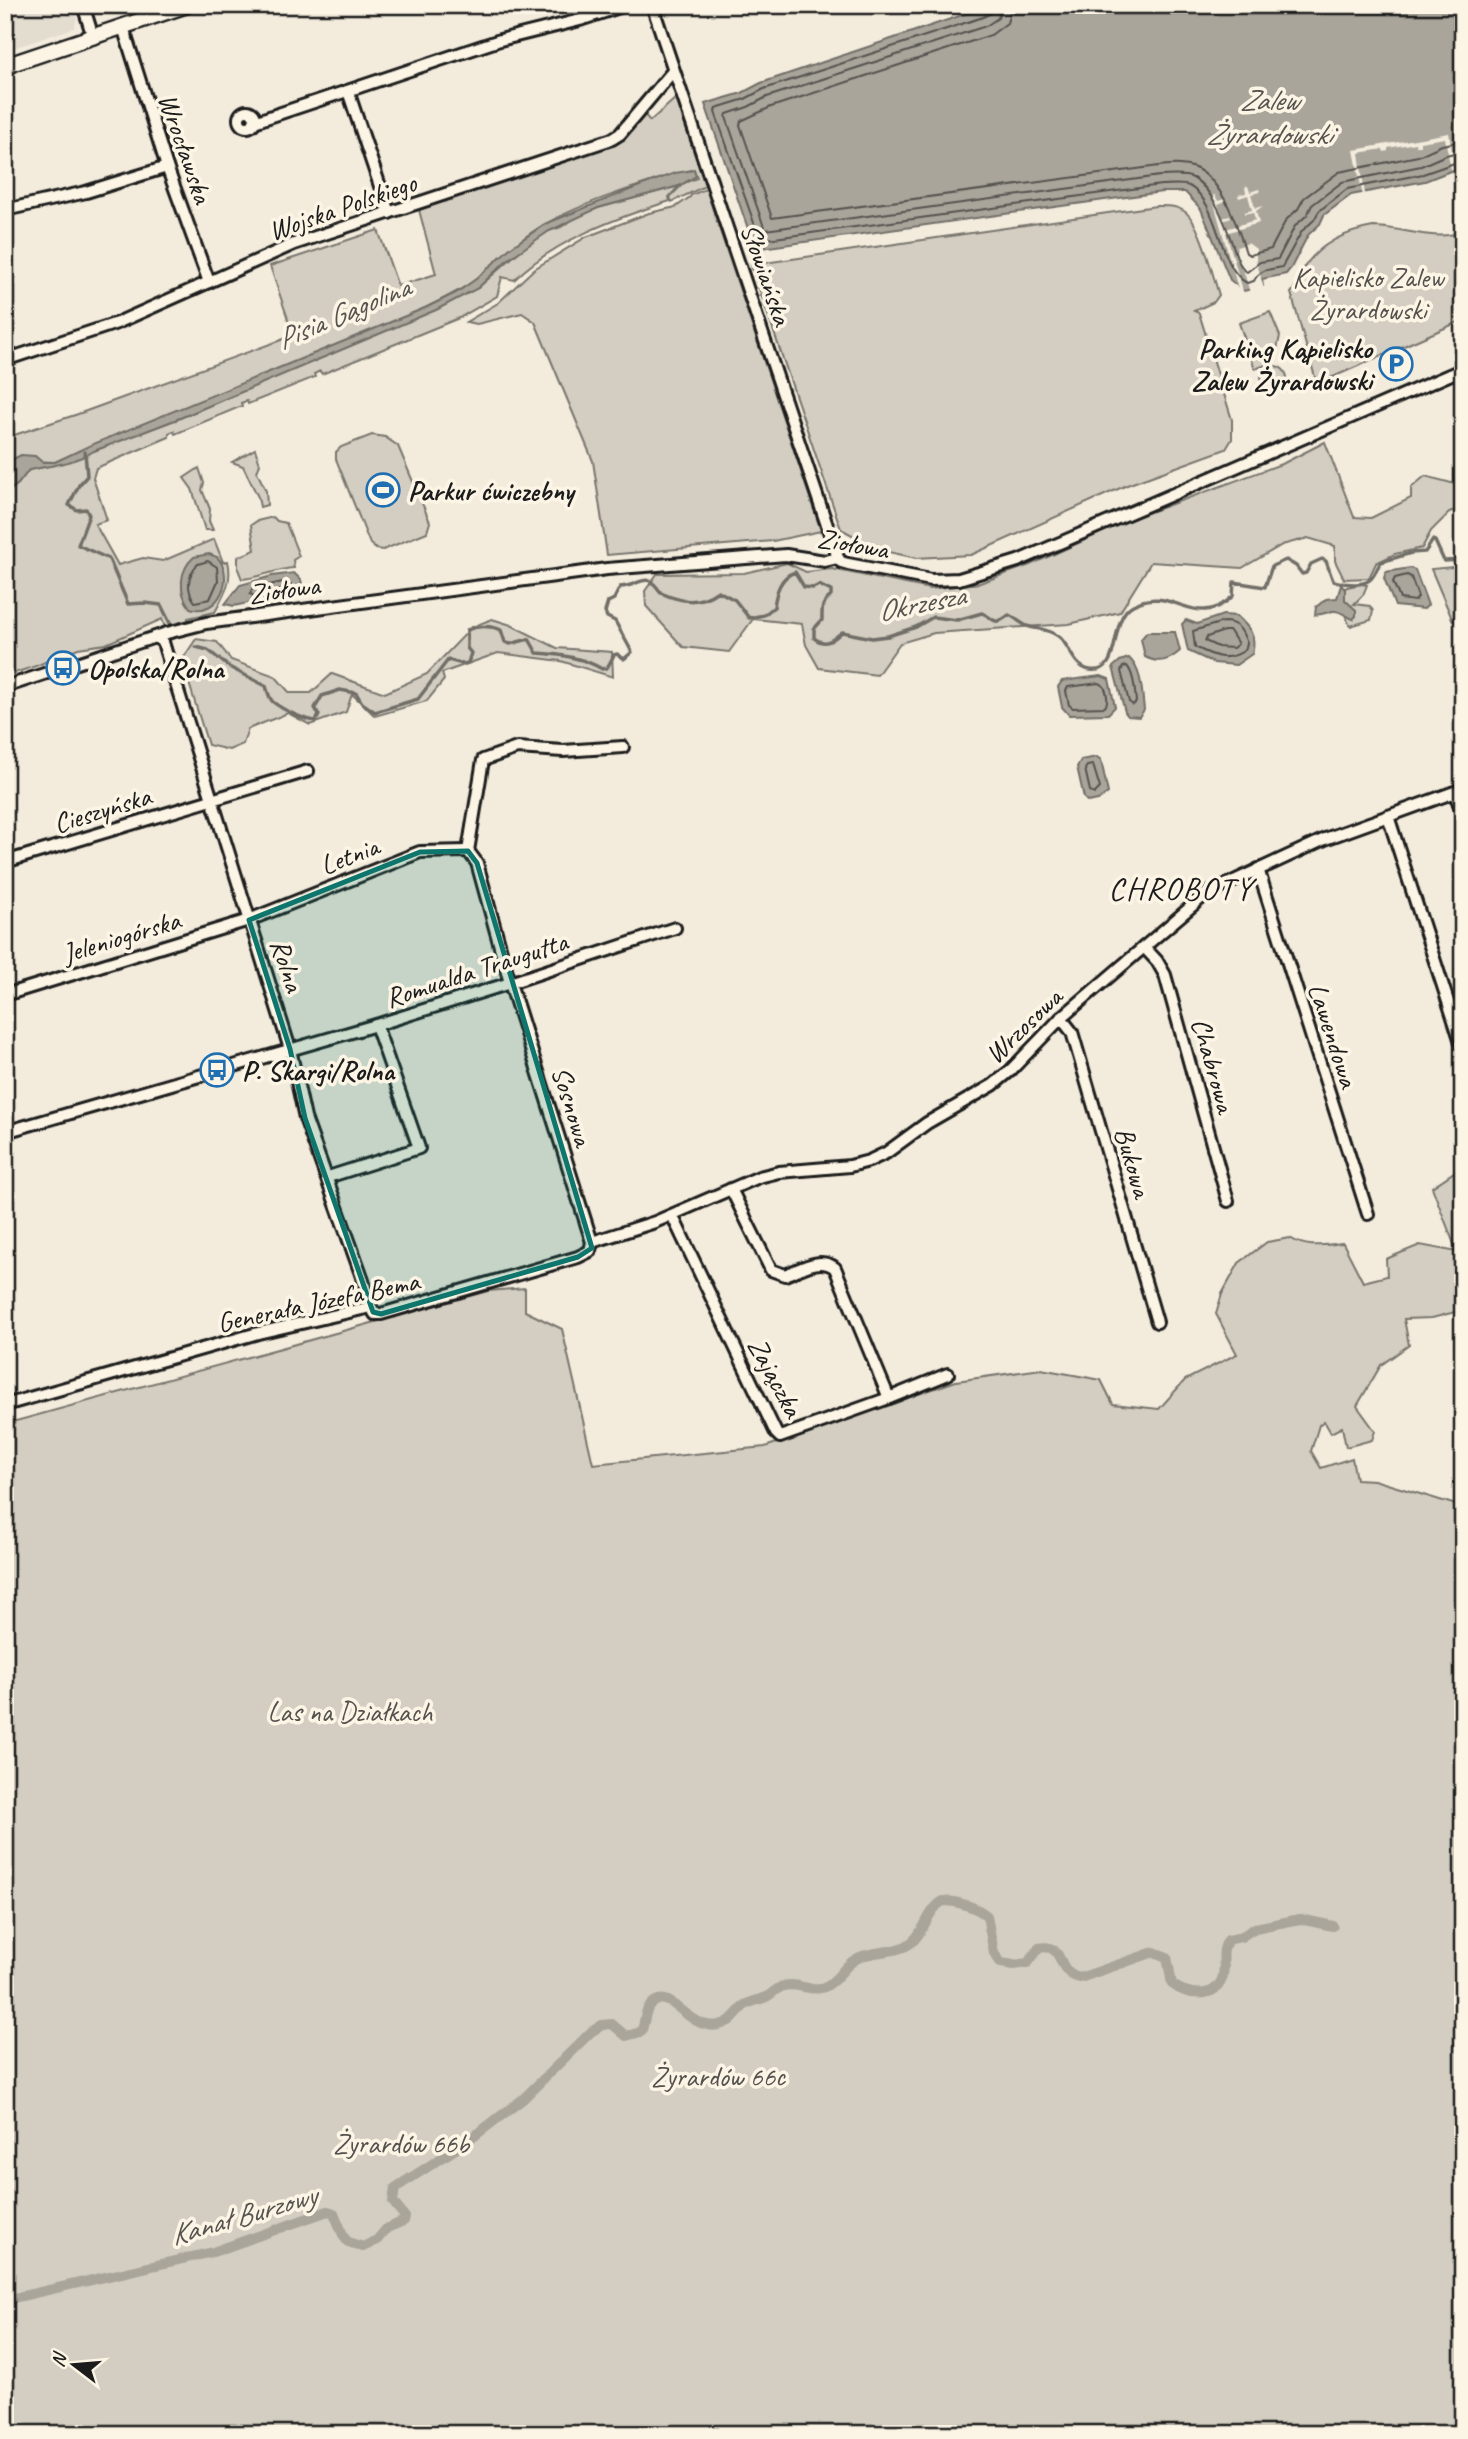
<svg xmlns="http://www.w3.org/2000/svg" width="1468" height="2439" viewBox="0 0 1468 2439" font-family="Caveat,sans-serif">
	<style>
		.built { fill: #e3ddcf }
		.green { fill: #d3cec1; stroke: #78756e; stroke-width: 2 }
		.water { fill: #aaa59b; stroke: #716e68; stroke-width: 2 }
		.pier { fill: #f3ecdd }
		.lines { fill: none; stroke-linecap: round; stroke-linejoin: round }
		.shore { stroke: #55534f; stroke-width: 2 }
		.stream { stroke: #716e68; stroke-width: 3.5 }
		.canal { stroke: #aaa59b; stroke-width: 10 }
		.minor-casing { stroke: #1c1c1c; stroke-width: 16 }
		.tertiary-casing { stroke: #1c1c1c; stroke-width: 19 }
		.minor { stroke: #fcf5e5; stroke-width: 10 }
		.tertiary { stroke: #fcf5e5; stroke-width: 14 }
		.marked { fill: #0f766e; fill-opacity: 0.2; stroke: #0f766e; stroke-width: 5; stroke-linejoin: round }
		.labels { text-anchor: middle; stroke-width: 7; stroke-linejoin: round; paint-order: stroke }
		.street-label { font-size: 28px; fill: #1c1c1c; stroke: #fcf5e5 }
		.park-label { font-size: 28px; fill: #53514e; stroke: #fcf5e5 }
		.poi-label { font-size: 28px; font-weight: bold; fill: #1c1c1c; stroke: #fcf5e5; text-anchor: start }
		.water-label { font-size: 30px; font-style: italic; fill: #55534f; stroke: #fcf5e5 }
		.quarter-label { font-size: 32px; letter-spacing: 2px; fill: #1c1c1c; stroke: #fcf5e5 }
	</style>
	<rect width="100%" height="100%" fill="#f3ecdd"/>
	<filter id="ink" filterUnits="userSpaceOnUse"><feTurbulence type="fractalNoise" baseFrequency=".0143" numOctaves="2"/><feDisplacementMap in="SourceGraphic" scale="14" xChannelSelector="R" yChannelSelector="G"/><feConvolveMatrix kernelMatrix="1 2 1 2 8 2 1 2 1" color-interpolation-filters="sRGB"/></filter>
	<g filter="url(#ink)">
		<polygon class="built" points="5,5 73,5 77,18 74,28 5,51"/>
		<g class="green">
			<path d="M676 98 705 186 672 202 670 197 684 183 697 178 694 169C646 183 588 200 543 225 518 240 498 260 476 279 461 291 442 299 425 308L55 462 11 460 5 465V438L78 414 292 336 287 316 270 266 378 230 398 286 436 274 419 210 618 141 644 114 650 121Z"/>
			<path d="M679 186 669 197 670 201C616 218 555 240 514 280L502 277 497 296 459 318 322 374 320 371 314 374 315 377 248 404 247 401 241 403 242 406 175 434 174 431 169 433V437L96 468 93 478 107 520 95 524 118 565 143 558 163 561 214 539 223 562 228 561C233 581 224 595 215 612L188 618V622L165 628 162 619 106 644 78 648 36 666 5 676V494L18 484 29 470C51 465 73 463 93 451L180 418 478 288 524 247 549 231 561 227 580 215 598 208Z"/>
			<polygon points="706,189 821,531 773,541 607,555 593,461 535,322 522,313 477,324 466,322 498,303 534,269 586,237 649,213 676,207 690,197 691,195"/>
			<path d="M1156 206C1166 206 1175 205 1184 211 1200 221 1213 276 1219 295L1214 302 1194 311 1199 313 1232 420V439L1226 449 1127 485 971 555 916 558 880 550 841 529 751 265Z"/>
			<path d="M1373 227C1403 227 1432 242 1463 232V320L1317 384 1291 293C1296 287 1298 277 1303 269 1319 244 1344 232 1373 227Z"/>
			<polygon points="1270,312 1280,336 1274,362 1255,369 1239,323"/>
			<circle cx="1274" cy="379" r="13"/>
			<polygon points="372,435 385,437 398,446 430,522 427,532 383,550 376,549 370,544 336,459 336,452 341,447"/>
			<polygon points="1325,442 1354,517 1371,518 1411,498 1411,488 1425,476 1463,486 1463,511 1451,511 1431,531 1422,548 1395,554 1376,563 1369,578 1344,579 1335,561 1335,546 1308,538 1282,545 1242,568 1151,562 1120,612 1069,624 934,633 900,643 877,675 819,668 806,645 802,624 753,619 729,652 683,647 646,606 645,591 657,574 744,573 787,563 806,572 832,569 930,589 980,583 1030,565 1131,519 1284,463"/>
			<polygon points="255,449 260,464 257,472 266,491 267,505 260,507 258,497 243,466 232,462"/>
			<polygon points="199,468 204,483 202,490 210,509 209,521 213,530 205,530 192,489 184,478"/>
			<path d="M273 517 277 521 286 523 299 556 293 560 294 568C275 569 260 578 242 579L238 569V557L255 550 251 525 257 521Z"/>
			<polygon points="1463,566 1463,619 1453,621 1431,569"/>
			<polygon points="1361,584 1367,585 1363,595 1354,604 1370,606 1373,611 1371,620 1350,626 1345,615 1353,619 1345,600 1343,590 1347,587"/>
			<polygon points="492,619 511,625 557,648 612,652 613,677 561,661 498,653 442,673 444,680 427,701 375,716 352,694 346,712 310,725 288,713 248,729 243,744 229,750 208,745 182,660 196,639 217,642 231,660 275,676 290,693 311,693 332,674 385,693 427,674 472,627"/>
			<path d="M1463 1166V1310L1432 1318 1404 1319 1409 1345 1381 1365 1357 1406 1375 1431 1372 1440 1346 1447 1342 1427 1331 1433 1324 1421 1319 1425 1311 1451 1321 1468 1352 1458 1356 1479 1374 1480 1463 1507V2434H5V1424L488 1291 525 1288V1311L562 1329 593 1464 765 1447 956 1381 1041 1369 1101 1380 1113 1404 1159 1409 1185 1380 1237 1354 1216 1314 1222 1294 1239 1263 1267 1242 1290 1238C1307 1249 1323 1245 1343 1243L1363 1282 1387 1276 1386 1259 1420 1245 1457 1252 1432 1187Z"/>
		</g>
		<g class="water">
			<polygon points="992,5 1463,5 1463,166 1425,181 1351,195 1324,215 1320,224 1308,235 1291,268 1286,274 1262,279 1263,286 1244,291 1230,280 1201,209 1185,192 1162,192 755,249 705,104 742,93 761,83"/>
			<path d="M694 170 696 176 679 186 598 208 549 231 506 261 478 288 436 310 180 418 94 451C72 464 52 465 29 470L18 484 5 494V475L11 460 21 455 35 456 42 462H55L91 445 425 308 456 293 476 279 510 248 545 224 637 187 675 173Z"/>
			<path d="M209 554 217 557C236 576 219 617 190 608 178 592 179 570 194 557Z"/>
			<polygon points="1410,568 1415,570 1428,605 1424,609 1395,606 1384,578 1386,572"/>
			<polygon points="294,573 301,580 304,591 234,606 225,604 240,585 272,576"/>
			<path d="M1341 585 1345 589V600L1356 610V616L1353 619C1330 606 1337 612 1315 615L1316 607 1326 599 1337 598Z"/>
			<path d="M1223 615 1237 616C1250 628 1257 636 1252 654L1236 665 1214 663 1188 651 1182 624 1186 620 1197 624Z"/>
			<path d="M1147 632H1175L1180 651C1169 661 1159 664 1145 657L1141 639Z"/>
			<path d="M1129 658C1142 670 1142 692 1144 710L1139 717 1128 716 1125 712 1113 667 1120 661Z"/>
			<polygon points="1101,676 1109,679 1115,707 1108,714 1069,715 1062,707 1058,687 1062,681"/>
			<polygon points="1097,757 1101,760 1108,793 1098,800 1088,802 1084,798 1077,767 1081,760"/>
		</g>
		<g class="pier">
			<polygon points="1449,133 1455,169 1451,170 1445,138 1420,142 1420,146 1416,146 1415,143 1388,148 1388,151 1384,152 1383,149 1359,153 1364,187 1365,196 1363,197 1354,150"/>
			<polygon points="1248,186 1250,192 1259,189 1260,192 1251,194 1255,208 1263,206 1256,211 1259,223 1226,233 1244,294 1239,292 1212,196 1215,195 1218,201 1225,199 1226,201 1218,204 1222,218 1230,216 1231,218 1223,221 1226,229 1255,220 1253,212 1244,214 1244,212 1252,210 1248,195 1239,198 1238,195 1246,193 1245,187"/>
			<polygon points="1248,243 1256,249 1256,260 1264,289 1250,293 1242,265 1237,261 1235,254 1237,247"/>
		</g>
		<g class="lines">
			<g class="shore">
				<path d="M993 5 991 13 983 17 764 89 745 99 716 108 715 112 760 240 1161 185C1169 185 1182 183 1189 186 1220 202 1218 268 1247 283L1254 281C1260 268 1271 270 1282 267L1302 231 1314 220 1319 211 1347 189 1423 174 1463 160"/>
				<path d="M1002 5 998 18 986 26 767 97 748 107 727 114 726 117 765 230 1160 176C1170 176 1184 174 1193 178 1213 189 1225 223 1232 243 1236 253 1238 266 1247 272L1260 262 1278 259 1295 226 1307 215 1312 205 1342 182 1421 166 1446 155 1463 151"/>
				<path d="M1012 5 1007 23 991 35 771 107 741 121 740 125 772 218 1159 166C1170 165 1186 163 1197 169 1223 182 1238 227 1246 253L1250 255 1271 249 1286 220 1298 209 1304 198 1339 172 1418 156 1442 145 1463 141"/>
				<path d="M208 561 217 567 218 581 210 599 195 602C186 590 187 575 198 564Z"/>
				<polygon points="1407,575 1411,577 1418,597 1415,601 1400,599 1393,582 1395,578"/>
				<polygon points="287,581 291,584 289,588 254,596 250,594 252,589"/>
				<path d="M1223 622C1238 622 1242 630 1247 643L1245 650C1227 663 1213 656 1195 647L1193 631Z"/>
				<polygon points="1224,631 1230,631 1238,644 1233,648 1218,647 1205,641 1207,637"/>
				<path d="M1127 666C1134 674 1135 691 1136 702L1133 705 1129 702 1121 671 1123 667Z"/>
				<path d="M1099 683C1107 685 1109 701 1105 707L1073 708 1069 705 1066 691 1068 687Z"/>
				<polygon points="1093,765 1100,788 1094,794 1090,791 1085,769 1087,766"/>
			</g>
			<g class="stream">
				<polyline points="85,452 87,476 79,485 69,505 77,510 86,509 89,515 78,545 109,559 128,604 145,603 161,605 170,623"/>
				<path d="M196 647 208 650 229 667 266 686C268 692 269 698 273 702 283 710 304 720 316 721L319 715 315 708 322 696 340 690 356 693 362 703 375 712 418 699 448 660 463 664 468 663 471 653 467 648V630C478 626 490 625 501 630L505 642 510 644 529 639 537 653C559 654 584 658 602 669L607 668 614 655 617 654 624 659 632 652 615 621 607 617 605 612 608 602 614 599 620 587C641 587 645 568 661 593 681 602 699 605 718 591L735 600 749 618 764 615 774 607C776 592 780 577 795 572L804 587 813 588 819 585 831 591V596C821 604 822 608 822 620L814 629V638C826 647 832 640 842 632L872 638 888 636 916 627 933 617 957 620 982 613C996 619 993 627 1009 615 1016 618 1021 624 1027 626 1038 630 1047 628 1058 636 1070 644 1072 667 1090 670 1124 675 1107 619 1133 605 1173 583 1195 633 1233 596L1234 582 1265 587 1272 566 1286 560 1296 566 1302 574 1306 573 1311 564 1322 559 1326 561 1333 581C1342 583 1360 586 1368 581 1374 579 1377 567 1381 562L1411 553 1425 552 1433 540 1435 541 1444 561 1463 560"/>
			</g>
			<path class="canal" d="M5 2300 213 2252 328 2211 334 2213 344 2237 348 2242 363 2247 377 2240 387 2228 404 2221 405 2217 393 2202 395 2188 468 2141 523 2099 591 2032 602 2025 612 2024 626 2036 641 2032C645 2024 644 2013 649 2007 672 1978 690 2043 729 2021 735 2017 738 2011 744 2006 751 2000 760 2001 768 1996 773 1993 776 1989 781 1987 796 1980 813 1995 828 1985 841 1977 845 1963 860 1957 874 1951 892 1953 906 1946 924 1937 926 1911 943 1901 957 1901 977 1907 987 1916L994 1953 1001 1963 1014 1965 1028 1963 1039 1948C1066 1942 1055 1974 1080 1978L1154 1952 1167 1957 1172 1984C1186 1995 1214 2000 1222 1979 1227 1966 1219 1953 1228 1940L1241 1937 1255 1928 1300 1919 1333 1926"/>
			<defs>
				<g id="minor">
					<polyline points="83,5 93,37"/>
					<polyline points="652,5 838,558"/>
					<polyline points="123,27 167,167 209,282"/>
					<polyline points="348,91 389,213"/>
					<circle cx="247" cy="119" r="8"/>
					<polyline points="254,122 500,40 580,20 626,5"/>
					<polyline points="5,210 86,192 167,167"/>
					<polyline points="5,360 117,323 294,244 612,139 620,134 673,71"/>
					<polyline points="157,638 163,642 165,649 290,1049 305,1118 361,1274 371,1307"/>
					<polyline points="5,687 167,633 206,623 607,569 786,555 825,561 838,558 841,562 848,564 931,580 959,579 1018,561 1463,369"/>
					<polyline points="1455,792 1463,816"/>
					<polyline points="1388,816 1462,1045"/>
					<polyline points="468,851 477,863 510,983 592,1242"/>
					<polyline points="468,851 483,760 517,748 563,751 623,747"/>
					<polyline points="5,862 308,771"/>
					<polyline points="1258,869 1368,1214"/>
					<polyline points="1144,947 1157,961 1165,975 1228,1201"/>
					<polyline points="5,995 249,920 420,852 468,851"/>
					<polyline points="1061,1018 1072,1032 1157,1322"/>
					<polyline points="5,1132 376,1025 510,983 675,928"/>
					<polyline points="328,1177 419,1148 376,1025"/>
					<path d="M731 1189 771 1270 785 1275C801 1269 820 1256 835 1268L889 1398"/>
					<polyline points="672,1215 776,1433 780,1437 889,1398 948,1374"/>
					<polyline points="592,1242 655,1222 759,1177 779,1172 850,1166 869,1161 886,1153 927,1123 993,1085 1010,1071 1061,1018 1206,894 1325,839 1463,789"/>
					<polyline points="371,1307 375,1314 381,1314 578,1257 590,1251 592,1242"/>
					<polyline points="5,1405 258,1333 371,1307"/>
				</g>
				<polyline id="tertiary" points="5,66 187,5"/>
			</defs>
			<use href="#minor" class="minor-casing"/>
			<use href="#tertiary" class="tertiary-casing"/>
			<use href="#minor" class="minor"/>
			<use href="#tertiary" class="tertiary"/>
		</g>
	</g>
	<path class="marked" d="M468 851 477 863 592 1248 578 1257 381 1314 373 1312 305 1118 290 1049 249 920 420 852Z"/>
	<defs>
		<symbol id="parking-ring" viewBox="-11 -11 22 22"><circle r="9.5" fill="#fcf5e5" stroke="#1f6fb2" stroke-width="1.5"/><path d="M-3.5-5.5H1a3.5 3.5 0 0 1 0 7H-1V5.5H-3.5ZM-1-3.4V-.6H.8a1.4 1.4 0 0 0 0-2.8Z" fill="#1f6fb2"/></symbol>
		<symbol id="stadium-ring" viewBox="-11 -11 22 22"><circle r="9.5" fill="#fcf5e5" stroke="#1f6fb2" stroke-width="1.5"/><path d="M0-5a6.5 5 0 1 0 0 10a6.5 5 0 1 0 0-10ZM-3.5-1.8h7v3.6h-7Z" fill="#1f6fb2"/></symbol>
		<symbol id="bus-ring" viewBox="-11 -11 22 22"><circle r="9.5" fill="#fcf5e5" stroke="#1f6fb2" stroke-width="1.5"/><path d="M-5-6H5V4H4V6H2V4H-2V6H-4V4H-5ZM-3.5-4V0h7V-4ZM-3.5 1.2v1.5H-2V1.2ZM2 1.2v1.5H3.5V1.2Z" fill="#1f6fb2"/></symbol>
	</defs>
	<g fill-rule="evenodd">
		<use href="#parking-ring" x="1377" y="345" width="38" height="38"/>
		<use href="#stadium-ring" x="364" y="471" width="38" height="38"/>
		<use href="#bus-ring" x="44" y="649" width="38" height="38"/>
		<use href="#bus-ring" x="198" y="1051" width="38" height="38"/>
	</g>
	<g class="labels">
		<g class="street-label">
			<text transform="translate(186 148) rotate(71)" y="10">Wrocławska</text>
			<text transform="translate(342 206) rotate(-19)" y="10">Wojska Polskiego</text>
			<text transform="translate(767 274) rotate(71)" y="10">Słowiańska</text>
			<text transform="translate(853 543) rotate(10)" y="10">Ziołowa</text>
			<text transform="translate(284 589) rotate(-8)" y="10">Ziołowa</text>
			<text transform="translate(102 809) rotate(-17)" y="10">Cieszyńska</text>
			<text transform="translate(349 855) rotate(-21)" y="10">Letnia</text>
			<text transform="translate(121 936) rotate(-17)" y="10">Jeleniogórska</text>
			<text transform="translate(288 965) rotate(72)" y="10">Rolna</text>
			<text transform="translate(476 969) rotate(-18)" y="10">Romualda Traugutta</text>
			<text transform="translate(1023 1025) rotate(-44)" y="10">Wrzosowa</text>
			<text transform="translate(1334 1035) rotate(72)" y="10">Lawendowa</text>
			<text transform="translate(1214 1065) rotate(74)" y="10">Chabrowa</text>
			<text transform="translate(573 1106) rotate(73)" y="10">Sosnowa</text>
			<text transform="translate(1134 1162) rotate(74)" y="10">Bukowa</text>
			<text transform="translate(318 1301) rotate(-12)" y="10">Generała Józefa Bema</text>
			<text transform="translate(776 1377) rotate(62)" y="10">Zajączka</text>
		</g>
		<g class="park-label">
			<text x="1368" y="287">Kapielisko Zalew<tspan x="1368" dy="32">Żyrardowski</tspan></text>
			<text x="350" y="1721">Las na Działkach</text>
			<text x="718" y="2086">Żyrardów 66c</text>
			<text x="401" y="2153">Żyrardów 66b</text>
		</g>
		<g class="poi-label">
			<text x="1372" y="358" text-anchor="end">Parking Kąpielisko<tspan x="1372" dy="32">Zalew Żyrardowski</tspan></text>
			<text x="408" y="500">Parkur ćwiczebny</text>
			<text x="88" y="678">Opolska/Rolna</text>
			<text x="242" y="1080">P. Skargi/Rolna</text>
		</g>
		<g class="water-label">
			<text x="1269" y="110">Zalew<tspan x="1269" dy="34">Żyrardowski</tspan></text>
			<text transform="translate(343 313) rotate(-23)" y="10">Pisia Gągolina</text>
			<text transform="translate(921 603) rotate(-11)" y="10">Okrzesza</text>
			<text transform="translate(243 2215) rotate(-16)" y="10">Kanał Burzowy</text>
		</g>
		<g class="quarter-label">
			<text x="1181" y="899">CHROBOTY</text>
		</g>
	</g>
	<rect width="1468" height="2439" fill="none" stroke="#fcf5e5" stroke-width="28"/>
	<rect x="14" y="14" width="1440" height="2411" fill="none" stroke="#1c1c1c" stroke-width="2.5" filter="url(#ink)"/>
	<g transform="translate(74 2365) rotate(286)" stroke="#fcf5e5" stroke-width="5" paint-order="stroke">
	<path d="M0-5L12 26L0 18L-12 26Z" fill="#1c1c1c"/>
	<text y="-10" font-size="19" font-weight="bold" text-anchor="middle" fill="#1c1c1c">N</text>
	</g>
</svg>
